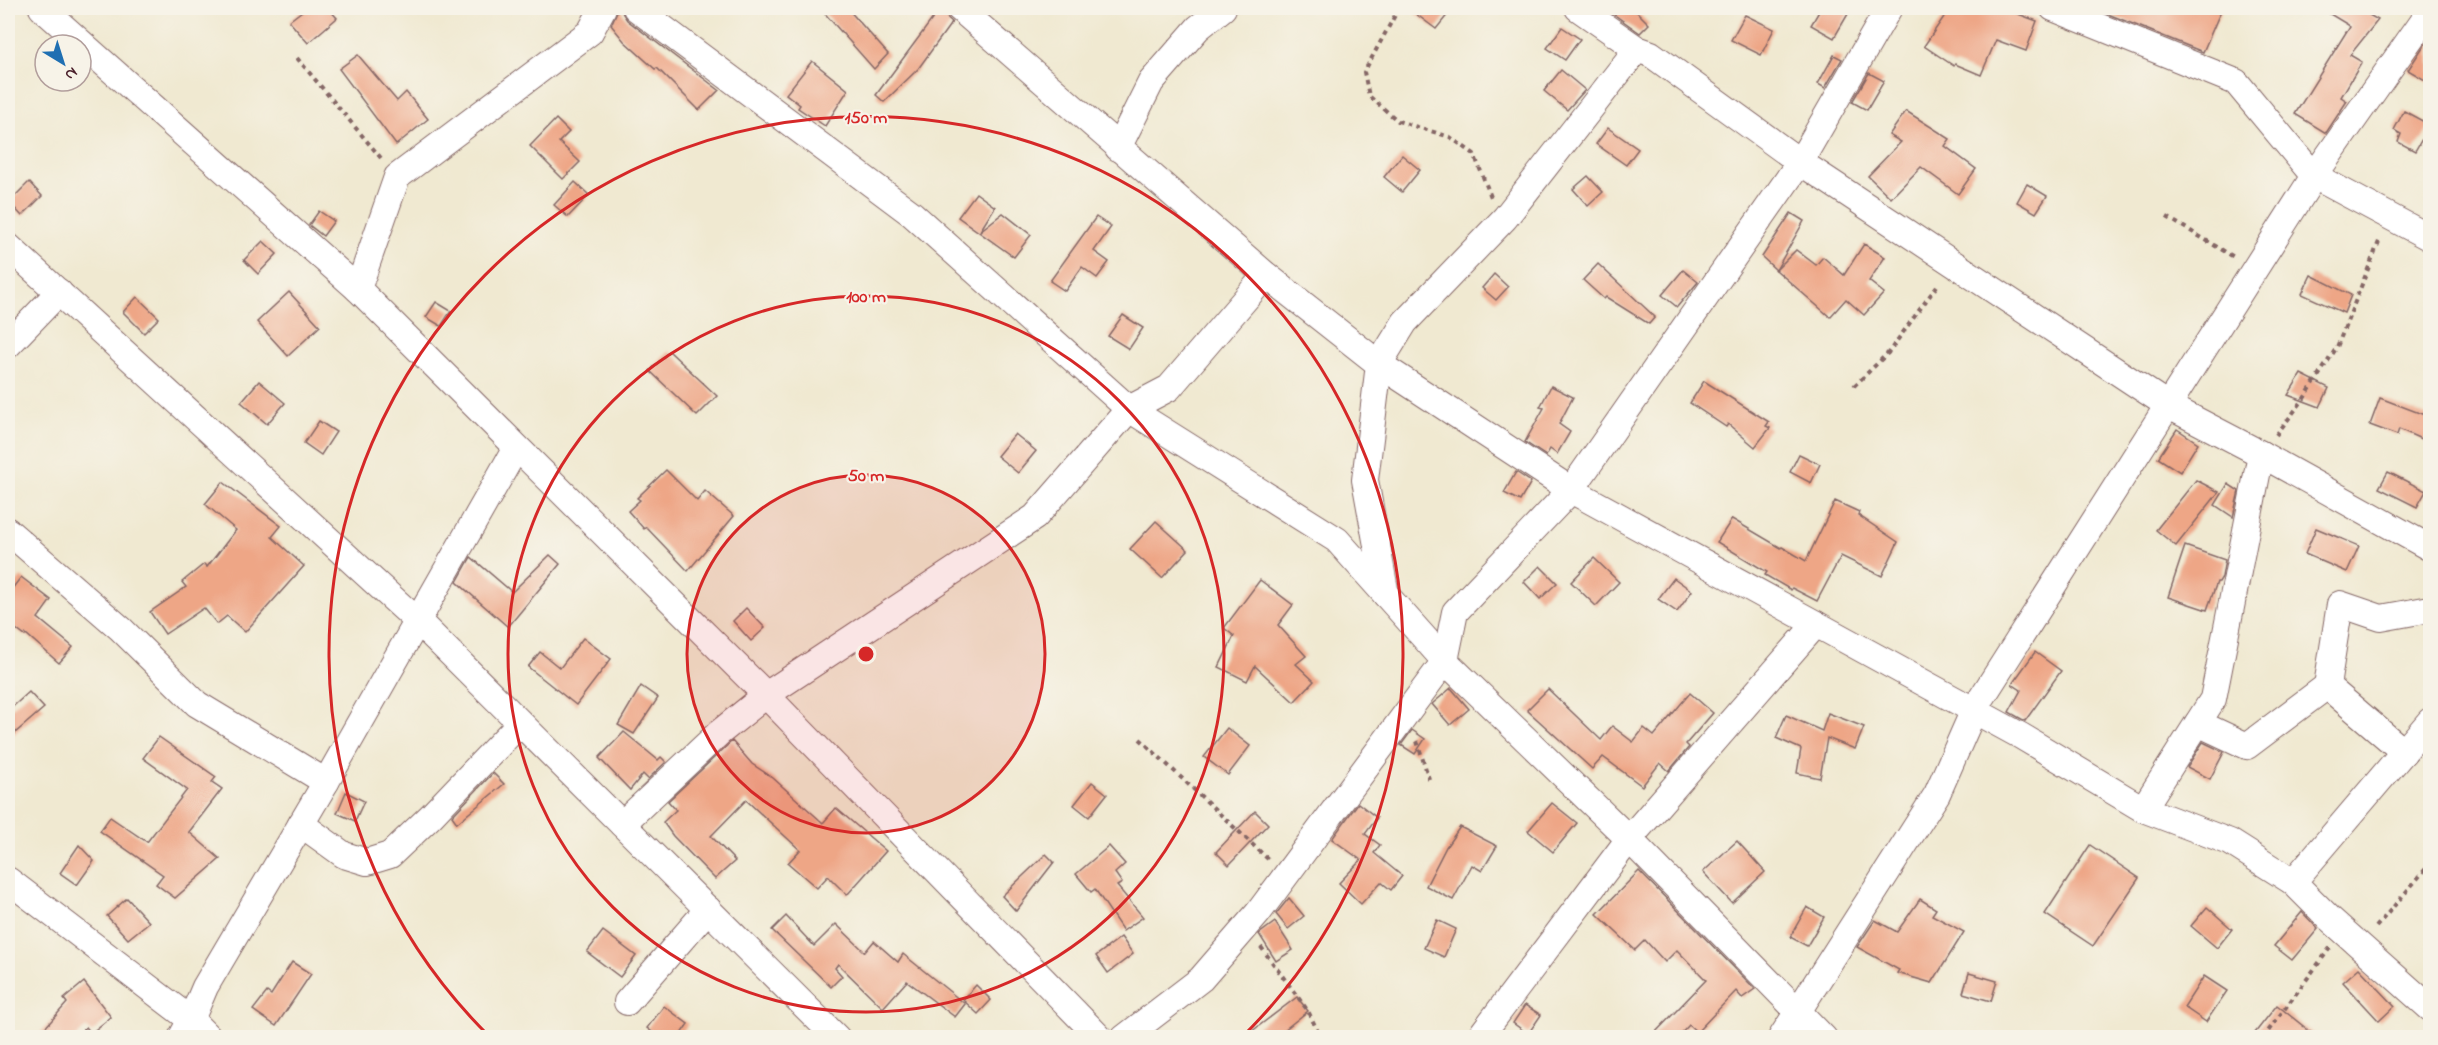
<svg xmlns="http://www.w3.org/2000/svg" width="2438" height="1045" viewBox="0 0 2438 1045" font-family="'Indie Flower',sans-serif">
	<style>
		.building { fill: #eea686 }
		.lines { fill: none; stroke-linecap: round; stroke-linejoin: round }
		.street-casing { stroke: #846665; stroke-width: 28 }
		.path { stroke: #846665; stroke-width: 4; stroke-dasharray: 4.5 4.5; stroke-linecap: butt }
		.street { stroke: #fff; stroke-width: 26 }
		.ring { fill: none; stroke: #d62828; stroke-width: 3 }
		.centre { fill: #d62828; stroke: #f7f3e8; stroke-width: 3 }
		.ring-label { font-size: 18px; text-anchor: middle; font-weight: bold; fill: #d62828; stroke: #f7f3e8; stroke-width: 4.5; stroke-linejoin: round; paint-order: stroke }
	</style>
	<rect width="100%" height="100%" fill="#f7f3e8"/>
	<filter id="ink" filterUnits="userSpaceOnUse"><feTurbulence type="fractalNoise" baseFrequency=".0167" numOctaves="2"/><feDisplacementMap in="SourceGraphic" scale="12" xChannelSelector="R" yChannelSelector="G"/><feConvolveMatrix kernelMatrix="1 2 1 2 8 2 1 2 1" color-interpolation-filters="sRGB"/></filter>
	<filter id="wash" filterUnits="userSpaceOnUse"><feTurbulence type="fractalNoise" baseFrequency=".008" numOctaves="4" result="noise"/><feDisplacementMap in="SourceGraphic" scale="24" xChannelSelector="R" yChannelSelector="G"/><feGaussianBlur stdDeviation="1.35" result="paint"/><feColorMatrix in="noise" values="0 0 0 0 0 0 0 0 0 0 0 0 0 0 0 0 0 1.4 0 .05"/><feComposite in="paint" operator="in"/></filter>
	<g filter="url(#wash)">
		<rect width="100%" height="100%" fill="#f0e9d1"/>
		<g id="blocks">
			<g class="building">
				<polygon points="306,8 328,8 337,18 308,43 289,21"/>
				<polygon points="621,8 623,14 627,20 719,90 699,110 657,68 655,69 624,41 611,25 618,9"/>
				<polygon points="820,8 847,8 888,54 874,69"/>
				<polygon points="1408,8 1453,8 1436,29"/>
				<polygon points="1605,8 1633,8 1649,24 1640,33"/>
				<polygon points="1821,8 1838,8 1848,14 1834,38 1811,25"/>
				<polygon points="1950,8 2002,8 2037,21 2026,51 1996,40 1981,75 1955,64 1954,66 1924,46"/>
				<polygon points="2093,8 2222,8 2203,52"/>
				<polygon points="2320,8 2357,8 2378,20 2350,55 2362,62 2341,97 2347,101 2326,133 2295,114 2350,26"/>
				<polygon points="939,10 952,22 918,69 884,102 876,95"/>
				<polygon points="1745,15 1774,29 1761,55 1731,40"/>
				<polygon points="1562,27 1580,39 1565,60 1547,48"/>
				<polygon points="2430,36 2430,83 2408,70"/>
				<polygon points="358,55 397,101 406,92 428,119 396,145 339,69"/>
				<polygon points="1834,55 1842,59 1825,88 1818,84"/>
				<polygon points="812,61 848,90 825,126 798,108 800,105 786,94"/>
				<polygon points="1561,70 1585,90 1567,110 1544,91"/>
				<polygon points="1869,73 1884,81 1867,110 1852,102"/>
				<polygon points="1906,111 1950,139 1945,146 1976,169 1958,194 1921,167 1891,198 1868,176 1901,142 1889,135"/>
				<polygon points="2404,111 2430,125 2415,151 2398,142 2401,134 2394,130"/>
				<polygon points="556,119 569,132 559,142 580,162 563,179 530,146"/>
				<polygon points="1608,128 1638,149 1626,165 1596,144"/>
				<polygon points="1402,155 1420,170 1402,192 1384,177"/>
				<polygon points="1588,176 1603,192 1588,206 1573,189"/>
				<polygon points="29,182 42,196 22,216 9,202"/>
				<polygon points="575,182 589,195 568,217 554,205"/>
				<polygon points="2027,184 2047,196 2036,213 2017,202"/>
				<polygon points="976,193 995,207 980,231 1003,213 1031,235 1014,257 958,217"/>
				<polygon points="319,211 334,221 323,236 309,225"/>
				<polygon points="1791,213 1804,221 1776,270 1762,257"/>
				<polygon points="1096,217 1111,227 1094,251 1109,262 1097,278 1082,267 1065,291 1050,281"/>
				<polygon points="263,241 277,254 258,274 244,260"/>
				<polygon points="1864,244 1885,257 1869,281 1884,293 1864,315 1846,299 1830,317 1776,270 1796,250 1816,265 1823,257 1844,275"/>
				<polygon points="1598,264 1655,317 1649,324 1606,297 1604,299 1583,280"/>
				<polygon points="1683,270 1698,282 1677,307 1662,295"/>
				<polygon points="1494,274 1508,287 1496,300 1482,288"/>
				<polygon points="2311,275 2351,295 2344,313 2302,294"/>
				<polygon points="289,292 320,326 288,356 257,322"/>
				<polygon points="137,297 159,318 144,333 123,312"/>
				<polygon points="436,302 451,311 441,326 426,317"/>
				<polygon points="1123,315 1143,328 1129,349 1108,336"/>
				<polygon points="669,351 717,396 697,416 650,371"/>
				<polygon points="2301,374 2329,388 2320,407 2288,395"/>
				<polygon points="259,381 285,403 267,424 241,402"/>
				<polygon points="1704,381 1769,422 1766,426 1770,428 1755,447 1728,424 1726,427 1690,403"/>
				<polygon points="1551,386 1573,397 1559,424 1570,432 1557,454 1550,449 1546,456 1525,442 1544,408 1540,407"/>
				<polygon points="2380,398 2430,417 2430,443 2399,429 2397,435 2370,425"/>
				<polygon points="319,421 336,432 321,455 304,443"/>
				<polygon points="2177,429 2198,443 2180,472 2158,458"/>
				<polygon points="1015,434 1036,451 1018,473 997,456"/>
				<polygon points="1799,454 1820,464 1811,483 1790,472"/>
				<polygon points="666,470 697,501 705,491 734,516 688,571 646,527 644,529 628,511 640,500 637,498"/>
				<polygon points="1516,472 1531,482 1520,501 1504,493"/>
				<polygon points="2388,472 2426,491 2417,507 2379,488"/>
				<polygon points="2196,480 2219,492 2176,546 2156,530"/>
				<polygon points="223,482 281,526 272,537 304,566 245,632 227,616 217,624 204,608 165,634 150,612 186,587 182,582 204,564 207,567 236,530 205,504"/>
				<polygon points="2228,484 2239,491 2233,517 2215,505"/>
				<polygon points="1835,501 1859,512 1858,515 1898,542 1882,576 1841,556 1817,601 1792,588 1791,590 1765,575 1767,572 1717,542 1732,519 1781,548 1782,547 1806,561"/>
				<polygon points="1156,521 1188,550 1162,578 1130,549"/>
				<polygon points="2316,528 2359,546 2347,572 2305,554"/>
				<polygon points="2185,546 2225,560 2222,577 2219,582 2217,582 2207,610 2168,597"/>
				<polygon points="550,555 560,564 508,627 457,582 471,557 512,592"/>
				<polygon points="1594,558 1619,582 1596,606 1571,582"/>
				<polygon points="1540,566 1557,583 1540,599 1524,582"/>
				<polygon points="21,577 51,600 38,618 73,647 59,663 26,634 25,636 8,623 8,594"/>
				<polygon points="1674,578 1692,591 1677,612 1658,599"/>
				<polygon points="1260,580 1293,605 1278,625 1306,656 1296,664 1314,681 1294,702 1255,666 1247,681 1219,667 1234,636 1224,628"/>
				<polygon points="746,608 765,628 751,641 733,621"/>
				<polygon points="583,638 611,659 576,705 528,667 540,652 560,668"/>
				<polygon points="2035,652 2061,671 2025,721 2009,712 2021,690 2012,684"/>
				<polygon points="641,686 658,698 634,734 618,725"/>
				<polygon points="1451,688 1469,709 1450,725 1432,704"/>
				<polygon points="1548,689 1601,740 1612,726 1633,742 1644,728 1654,736 1690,693 1713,713 1686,744 1689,747 1669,771 1660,763 1642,786 1603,757 1592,769 1527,710"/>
				<polygon points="29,692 44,708 8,739 8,711"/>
				<polygon points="1828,713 1864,727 1855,749 1827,738 1820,778 1797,773 1801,749 1776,738 1786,715 1822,731"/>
				<polygon points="1227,728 1250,746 1228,775 1204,757"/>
				<polygon points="1412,730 1425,739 1415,754 1401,745"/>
				<polygon points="624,732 658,760 661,757 666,762 648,779 643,774 630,790 599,758"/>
				<polygon points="159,737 216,777 212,782 222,789 189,832 220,859 175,898 156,884 163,875 100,831 110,817 147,842 187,790 143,758"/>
				<polygon points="732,741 752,764 773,778 823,823 836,808 886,851 847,895 828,876 817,888 788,863 800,850 746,800 711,836 735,861 715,879 673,836 663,822 676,810 668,801"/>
				<polygon points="2203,742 2224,752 2210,779 2187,767"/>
				<polygon points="493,773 504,784 457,823 452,816"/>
				<polygon points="1092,782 1107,794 1089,817 1074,805"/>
				<polygon points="346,792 364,801 355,821 337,813"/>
				<polygon points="1358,803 1377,818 1365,834 1380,845 1374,853 1402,876 1391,890 1381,882 1361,904 1339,883 1361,860 1332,839"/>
				<polygon points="1552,803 1577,823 1553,852 1528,831"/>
				<polygon points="1255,811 1268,824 1229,865 1216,852"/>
				<polygon points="1460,827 1497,846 1482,871 1472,865 1453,900 1426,886 1446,847"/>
				<polygon points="1737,841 1765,872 1732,903 1703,872"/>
				<polygon points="79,845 94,861 77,885 60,873"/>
				<polygon points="2090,845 2139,878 2093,946 2045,914"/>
				<polygon points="1109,846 1125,864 1115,873 1122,883 1117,886 1143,917 1123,931 1095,889 1091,892 1076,874"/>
				<polygon points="1046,854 1054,862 1016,911 1002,896"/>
				<polygon points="1639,871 1755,989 1742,998 1736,991 1697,1032 1689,1025 1677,1038 1650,1038 1706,980 1677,950 1665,962 1645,940 1635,950 1597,914"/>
				<polygon points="127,898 149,922 128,939 107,916"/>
				<polygon points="1289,898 1304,916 1288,929 1276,914"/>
				<polygon points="1920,899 1936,909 1932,915 1964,932 1932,983 1897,973 1899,970 1857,947 1875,920 1897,932"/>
				<polygon points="1807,907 1824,917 1807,946 1790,937"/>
				<polygon points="2207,907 2232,929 2217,948 2191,926"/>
				<polygon points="2302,912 2318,929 2292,960 2274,946"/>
				<polygon points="786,916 814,946 836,924 865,952 874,941 898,962 903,954 965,1004 955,1017 907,981 883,1008 838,964 835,968 842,976 831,987 772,930"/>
				<polygon points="1437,920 1456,929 1444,957 1424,948"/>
				<polygon points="1275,922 1293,950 1276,961 1259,934"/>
				<polygon points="603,931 636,956 620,977 587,952"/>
				<polygon points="1121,937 1133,954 1108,973 1096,956"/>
				<polygon points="292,962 311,974 276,1026 253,1010 267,992 271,995"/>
				<polygon points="2359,968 2395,1006 2379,1021 2343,982"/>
				<polygon points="1969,973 1997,981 1991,1001 1963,993"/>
				<polygon points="2204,976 2227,991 2206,1022 2184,1007"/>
				<polygon points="84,982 111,1017 91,1033 86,1027 76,1038 36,1038 67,1003 64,999"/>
				<polygon points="976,985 991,1000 978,1014 963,1000"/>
				<polygon points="1297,997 1308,1011 1274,1038 1243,1038"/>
				<polygon points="1525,1005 1541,1015 1528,1034 1513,1023"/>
				<polygon points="2277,1005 2318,1038 2251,1038"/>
				<polygon points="664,1006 688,1024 678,1038 660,1038 647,1028"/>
			</g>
		</g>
	</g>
	<g filter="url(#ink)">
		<use href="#blocks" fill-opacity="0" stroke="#846665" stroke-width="1.5"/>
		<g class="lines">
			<defs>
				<g id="street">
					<polyline points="42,8 358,289 766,695 1100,1038"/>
					<polyline points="636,8 912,214 1129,409 1337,540 1445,661 1629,839 1824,1038"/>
					<polyline points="959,8 1266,275 1379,364 1571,490 2021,736 2143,809 2230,842 2293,882 2329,918 2430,1008"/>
					<polyline points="1578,8 1637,49 1651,54 1800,162 2169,406 2261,454 2430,548"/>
					<polyline points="2053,8 2236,82 2314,176 2430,238"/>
					<polyline points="1118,148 1151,82 1198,28 1223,8"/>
					<polyline points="8,246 425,628 837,1038"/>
					<polyline points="358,289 397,177 590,32 603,8"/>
					<polyline points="8,345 59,292"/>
					<polyline points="8,531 121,629 197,704 326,782"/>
					<polyline points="1386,595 1365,480 1379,364 1405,322 1505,218 1637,49"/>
					<polyline points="2198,723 2247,746 2327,686"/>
					<polyline points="2404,752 2327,686 2340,604 2381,618 2430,609"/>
					<polyline points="2143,809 2213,699 2261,454"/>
					<polyline points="301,824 344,855 367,862 390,855 431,816 520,723"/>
					<polyline points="622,824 719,733 766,695 1035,517 1129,409 1169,388 1266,275"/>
					<polyline points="8,880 191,1020 209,1038"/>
					<polyline points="2293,882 2430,721"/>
					<polyline points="627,1002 708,909"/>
					<polyline points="181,1038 191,1020 205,987 326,782 516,448"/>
					<polyline points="1124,1038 1201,979 1258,913 1445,661 1455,612 1571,490 1800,162 1889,8"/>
					<polyline points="1479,1038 1629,839 1816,624"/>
					<polyline points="1781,1038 1937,794 1974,710 2314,176 2430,11"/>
				</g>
			</defs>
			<use href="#street" class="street-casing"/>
			<g class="path">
				<polyline points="1399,8 1364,72 1369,96 1398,121 1450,137 1474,154 1491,197"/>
				<polyline points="297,58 381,158"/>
				<polyline points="2167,217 2234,257"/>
				<polyline points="1854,386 1888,353 1939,283"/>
				<polyline points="2276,435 2303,400 2337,347 2380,239"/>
				<polyline points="1140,739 1268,859"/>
				<polyline points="1417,741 1429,779"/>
				<polyline points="2376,927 2430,864"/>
				<polyline points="1261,947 1308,1011 1321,1038"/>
				<polyline points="2263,1038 2330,948"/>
			</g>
			<use href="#street" class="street"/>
		</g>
	</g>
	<circle cx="866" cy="654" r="179" fill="#d62828" fill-opacity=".12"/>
	<g class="ring">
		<circle cx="866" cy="654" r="179"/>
		<circle cx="866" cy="654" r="358"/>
		<path d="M490 1037A537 537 0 1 1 1242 1037"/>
	</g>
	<circle cx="866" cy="654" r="9" class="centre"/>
	<g class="ring-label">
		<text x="866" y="123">150 m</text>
		<text x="866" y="302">100 m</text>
		<text x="866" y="481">50 m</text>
	</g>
	<rect width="2438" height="1045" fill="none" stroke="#f7f3e8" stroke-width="30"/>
	<g transform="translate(63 63) rotate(142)"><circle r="28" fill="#f7f3e8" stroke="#b29e9c" stroke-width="1.5"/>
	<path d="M0-4.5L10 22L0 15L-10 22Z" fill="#1f6fb2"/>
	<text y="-9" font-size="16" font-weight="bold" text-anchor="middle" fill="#4a1f2b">N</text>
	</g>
</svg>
